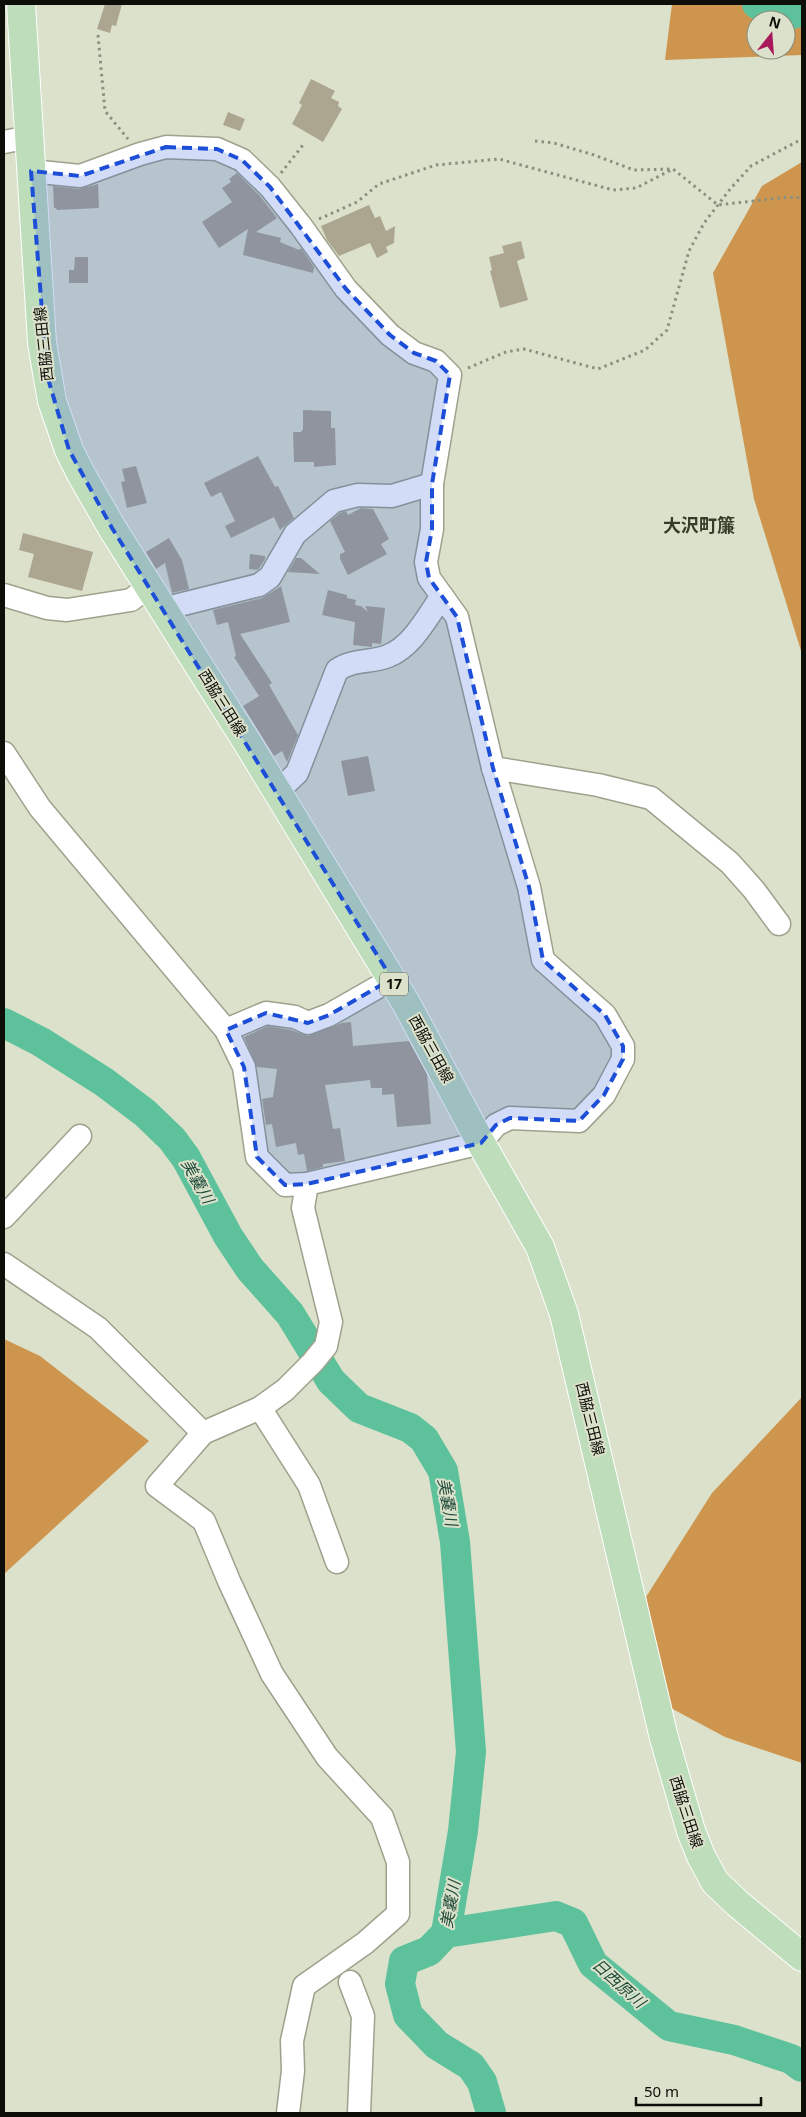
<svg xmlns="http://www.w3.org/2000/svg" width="806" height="2117" viewBox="0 0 806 2117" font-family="'Noto Sans','Noto Sans JP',sans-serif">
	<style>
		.forest { fill: #cd954d; fill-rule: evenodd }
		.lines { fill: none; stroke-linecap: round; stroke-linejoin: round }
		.river { stroke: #5dc29b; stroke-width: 30 }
		.building { fill: #aca691 }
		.minor-casing { stroke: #9da28d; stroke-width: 25 }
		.major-casing { stroke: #fff; stroke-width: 30 }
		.path { stroke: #8b8f7e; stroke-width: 3; stroke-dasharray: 2.5 4; stroke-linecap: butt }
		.minor { stroke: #fff; stroke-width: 22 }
		.major { stroke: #beddbb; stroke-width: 28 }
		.marked { fill: #1d4ed8; fill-opacity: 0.2; stroke: #1d4ed8; stroke-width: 4; stroke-dasharray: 10 6; stroke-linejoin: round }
		.labels { text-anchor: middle; stroke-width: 4; stroke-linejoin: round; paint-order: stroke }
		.shield { fill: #dce1cb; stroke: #4b4d42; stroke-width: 1 }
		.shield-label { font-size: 14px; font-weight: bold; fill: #0d0e07 }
		.street-label { font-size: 15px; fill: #0d0e07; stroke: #dce1cb }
		.water-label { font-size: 16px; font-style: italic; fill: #204c3b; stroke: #dce1cb }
		.quarter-label { font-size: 18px; font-weight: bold; fill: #383d2a; stroke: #dce1cb }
	</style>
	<rect width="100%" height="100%" fill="#dce1cb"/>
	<g class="forest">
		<path d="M672 4H802V55L665 60ZM756 20H786V50H756Z"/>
		<polygon points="802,162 802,654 754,499 713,273 762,186"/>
		<polygon points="4,1339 40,1356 149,1441 4,1574"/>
		<polygon points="802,1397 802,1763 725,1737 669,1707 646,1597 712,1493"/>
	</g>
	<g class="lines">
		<g class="river">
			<polyline points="757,4 783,17 802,11"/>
			<polyline points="4,1023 41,1042 104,1082 145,1113 172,1139 186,1158 228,1236 250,1269 290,1314 331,1381 359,1408 410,1428 424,1439 443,1471 455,1542 471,1752 463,1831 446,1933 429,1951 404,1961 400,1984 408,2015 437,2045 471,2066 482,2082 491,2113"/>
			<polyline points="446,1933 556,1916 573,1923 593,1964 669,2026 734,2040 791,2059 802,2067"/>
		</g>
	</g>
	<g class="building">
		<polygon points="105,4 122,4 116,26 112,25 110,33 97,29"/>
		<polygon points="311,79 335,91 331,98 339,102 338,106 342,109 323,142 292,124 302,105 299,103"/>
		<polygon points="228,112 245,119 240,131 223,125"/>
		<polygon points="237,173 260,196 277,218 256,232 281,238 280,242 299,250 301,248 314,267 313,273 243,255 248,229 219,248 202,222 232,202 222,188 231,182 229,179"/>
		<polygon points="98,184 99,208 57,210 56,208 54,208 53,186 79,189"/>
		<polygon points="369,205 375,218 380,216 386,231 395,226 394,243 386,247 388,252 377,258 370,243 339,256 327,240 321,226"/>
		<polygon points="521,241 525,258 517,261 528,300 500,308 490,271 492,270 489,257 504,253 502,246"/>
		<polygon points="75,257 88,257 88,283 69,283 69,270 74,270"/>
		<polygon points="303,410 331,411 331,428 335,428 336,465 314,467 314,462 294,462 293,432 301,432 303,429"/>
		<polygon points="258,456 275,487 278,486 294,518 280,530 274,517 231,538 225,526 235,521 221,492 211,497 204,483"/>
		<polygon points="136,466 147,503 127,508 121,482 125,481 122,469"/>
		<polygon points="361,508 373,509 389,539 381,544 387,554 348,575 340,559 340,554 345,552 330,521 340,513 346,511 348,515"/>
		<polygon points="23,533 93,552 82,591 28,577 34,554 19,550"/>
		<polygon points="169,538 182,560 189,589 172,593 165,563 156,569 146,552"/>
		<polygon points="250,554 265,556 265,559 258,570 249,569"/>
		<polygon points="296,558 301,558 320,574 288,572"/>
		<polygon points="281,586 290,622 240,634 272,683 269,685 298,735 287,762 282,751 274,756 243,706 259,696 234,657 236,656 228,622 217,625 213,610 262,598"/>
		<polygon points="328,590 347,595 347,598 356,600 355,605 361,606 368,612 365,606 385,608 381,644 372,643 372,647 353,645 355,622 322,615"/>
		<polygon points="368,756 375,791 348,796 341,761"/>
		<polygon points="351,1022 353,1046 409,1041 427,1074 431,1124 397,1127 394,1094 382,1095 382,1088 371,1088 370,1080 325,1085 333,1129 340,1128 345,1161 323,1164 323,1167 307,1171 304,1154 298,1155 296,1143 276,1147 272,1124 266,1125 262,1099 273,1097 277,1069 257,1067 244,1037 268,1026 291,1030 308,1036 342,1023"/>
	</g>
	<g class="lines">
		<defs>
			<g id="minor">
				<polyline points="4,142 29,137"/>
				<polyline points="31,171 80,176 140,154 166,147 217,149 242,160 270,187 301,226 346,289 390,335 414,353 436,361 450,375 432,484 432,529 426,562 429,578 457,617 493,768 529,887 543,960 605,1015 623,1046 623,1059 604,1095 579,1121 510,1118 496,1125 481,1143 307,1184 303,1208 331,1322 326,1346 313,1362 285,1390 260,1408 203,1433 157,1486 204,1521 229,1581 272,1674 327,1757 382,1817 398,1862 398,1914 365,1943 304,1986 292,2041 293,2071 288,2113"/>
				<polyline points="4,595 47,608 67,610 131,600 149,586"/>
				<polyline points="163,609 259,585 270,577 295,534 334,501 358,495 392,496 432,484"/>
				<polyline points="4,753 40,808 226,1030 244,1067 257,1157 285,1185 307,1184"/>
				<polyline points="493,768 598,785 651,798 730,863 754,890 779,924"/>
				<path d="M277 792 297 773 337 670C353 659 371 663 388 656 413 646 427 617 442 596"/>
				<polyline points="226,1030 266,1013 295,1017 308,1023 329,1015 392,979"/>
				<polyline points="4,1217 80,1136"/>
				<polyline points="4,1264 98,1328 203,1433"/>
				<polyline points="260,1408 309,1485 337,1562"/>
				<polyline points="350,1982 363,2016 359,2113"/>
			</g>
			<polyline id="major" points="21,4 42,343 52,401 69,450 81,474 112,528 247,742 406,1003 481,1143 540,1247 564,1314 664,1738 691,1831 701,1856 715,1882 737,1903 802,1957"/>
		</defs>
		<use href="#minor" class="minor-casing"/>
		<use href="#major" class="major-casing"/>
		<g class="path">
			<polyline points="98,35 105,111 128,139"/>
			<polyline points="535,141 554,143 594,155 634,170 673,169 718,205 788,197 802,198"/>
			<polyline points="281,173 303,145"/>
			<polyline points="319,219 357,202 379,184 436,165 499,159 613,190 636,188 673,169"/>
			<polyline points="468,368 506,352 524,349 598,369 645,350 667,330 689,251 704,223 731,188 751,166 802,139"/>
		</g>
		<use href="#minor" class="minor"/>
		<use href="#major" class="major"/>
	</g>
	<path class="marked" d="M166 147 217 149 242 160 270 187 346 289 390 335 414 353 436 361 450 375 432 484V529L426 562 429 578 457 617 493 768 529 887 543 960 605 1015 623 1046V1059L604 1095 579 1121 510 1118 496 1125 481 1143 307 1184 285 1185 257 1157 244 1067 226 1030 266 1013 308 1023 329 1015 392 979 112 528 69 450 47 375 31 171 80 176Z"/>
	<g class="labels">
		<rect class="shield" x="380" y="972.5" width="28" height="23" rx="4"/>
		<g class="shield-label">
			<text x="394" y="989">17</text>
		</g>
		<g class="street-label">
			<text transform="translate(44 344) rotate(-96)" y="5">西脇三田線</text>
			<text transform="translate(222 703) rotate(58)" y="5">西脇三田線</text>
			<text transform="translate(431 1049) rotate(61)" y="5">西脇三田線</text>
			<text transform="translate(590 1419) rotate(76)" y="5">西脇三田線</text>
			<text transform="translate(686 1812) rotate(72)" y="5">西脇三田線</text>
		</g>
		<g class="water-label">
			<text transform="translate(198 1181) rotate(61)" y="6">美嚢川</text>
			<text transform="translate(448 1502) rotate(80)" y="6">美嚢川</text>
			<text transform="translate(450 1904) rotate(-80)" y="6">美嚢川</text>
			<text transform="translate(619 1983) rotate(42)" y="6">日西原川</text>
		</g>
		<g class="quarter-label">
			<text x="699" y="532">大沢町簾</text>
		</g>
	</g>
	<rect width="806" height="2117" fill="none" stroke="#0d0e07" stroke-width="10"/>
	<g transform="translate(771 35) rotate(17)"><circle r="24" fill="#dce1cb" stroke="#898d7d"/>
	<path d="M0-4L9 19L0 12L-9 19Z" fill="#a7195a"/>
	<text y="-8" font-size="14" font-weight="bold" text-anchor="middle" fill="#0d0e07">N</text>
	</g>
	<path d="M636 2097v8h125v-8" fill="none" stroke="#0d0e07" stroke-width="2.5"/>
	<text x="644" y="2097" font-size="15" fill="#0d0e07" stroke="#dce1cb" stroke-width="4" paint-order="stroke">50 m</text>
</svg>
